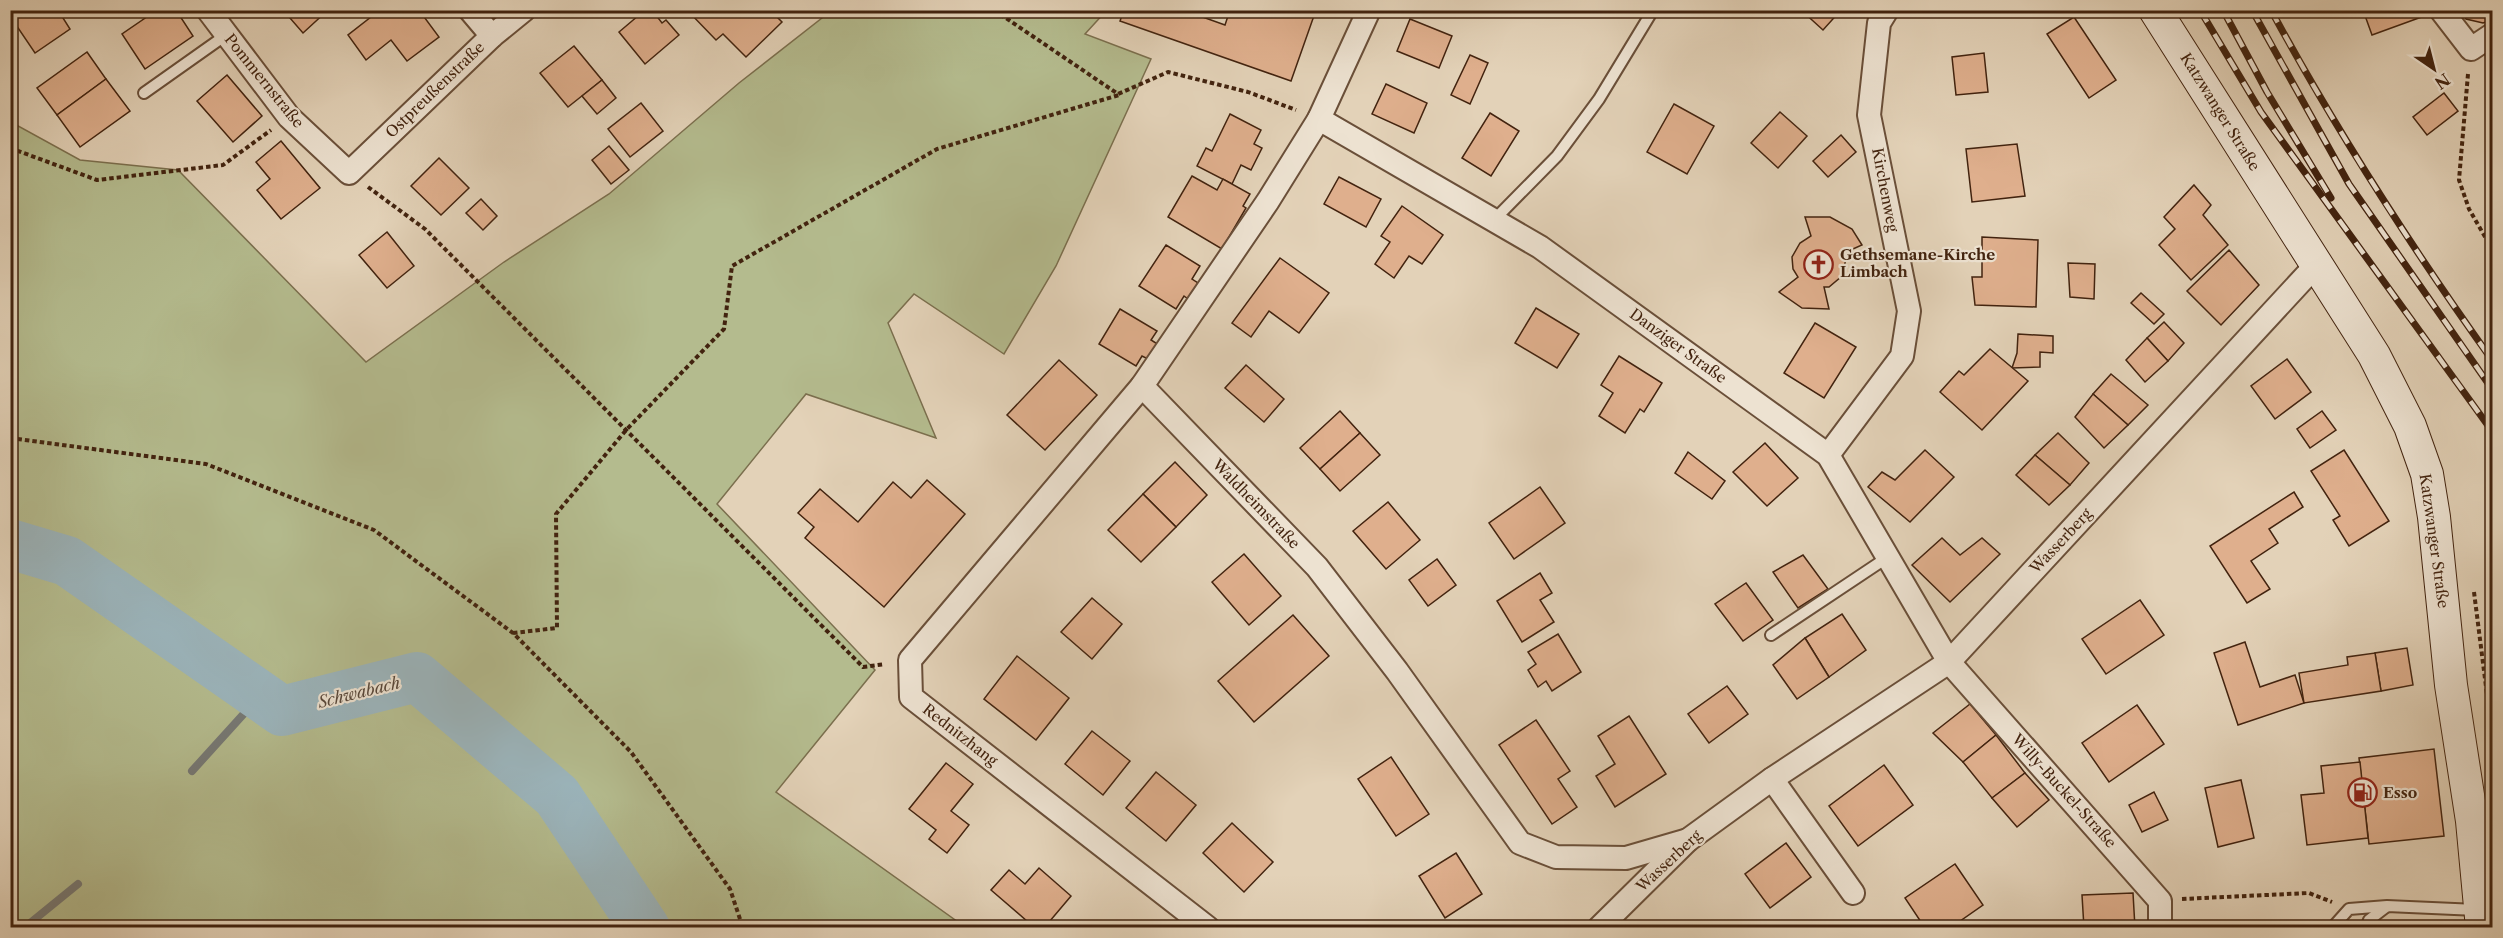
<svg xmlns="http://www.w3.org/2000/svg" width="2503" height="938" viewBox="0 0 2503 938" font-family="'Libre Caslon Text',serif">
	<style>
		.green { fill: #b4bb8e; stroke: #7b6f4e; stroke-width: 1.5 }
		.lines { fill: none; stroke-linecap: round; stroke-linejoin: round }
		.stream { stroke: #777a76; stroke-width: 8 }
		.river { stroke: #9bb4bb; stroke-width: 50 }
		.building { fill: #dfaf8d; stroke: #42230f; stroke-width: 1.5 }
		.lane-casing { stroke: #6a4f39; stroke-width: 14 }
		.street-casing { stroke: #6a4f39; stroke-width: 26 }
		.secondary-casing { stroke: #42230f; stroke-width: 34 }
		.path { stroke: #42230f; stroke-width: 4; stroke-dasharray: 4.5 3; stroke-linecap: butt }
		.lane { stroke: #ede2d1; stroke-width: 10 }
		.street { stroke: #ede2d1; stroke-width: 22 }
		.secondary { stroke: #ede2d1; stroke-width: 32 }
		.rail-casing { stroke: #42230f; stroke-width: 7 }
		.rail { stroke: #ede2d1; stroke-width: 4.5; stroke-dasharray: 14; stroke-linecap: butt }
		.labels { text-anchor: middle; stroke-width: 4.5; stroke-linejoin: round; paint-order: stroke }
		.street-label { font-size: 15px; fill: #42230f; stroke: #ede2d1 }
		.poi-label { font-size: 15px; font-weight: bold; fill: #42230f; stroke: #ede2d1; text-anchor: start }
		.water-label { font-size: 16px; font-style: italic; fill: #58473a; stroke: #ede2d1 }
	</style>
	<rect width="100%" height="100%" fill="#e3d2b8"/>
	<filter id="stains"><feTurbulence type="fractalNoise" baseFrequency=".00333" numOctaves="4"/><feColorMatrix values="0 0 0 0 .2 0 0 0 0 .09 0 0 0 0 .02 0 0 0 .5 -.17"/></filter>
	<radialGradient id="worn" r=".72"><stop offset=".6" stop-color="#630" stop-opacity="0"/><stop offset="1" stop-color="#630" stop-opacity=".3"/></radialGradient>
	<polygon class="green" points="831,11 1106,11 1085,34 1151,59 1056,266 1004,354 914,294 888,323 936,438 806,394 717,504 875,670 776,792 965,927 11,927 11,122 80,160 178,170 366,362 504,262 609,194 739,83"/>
	<g class="lines">
		<g class="stream">
			<polyline points="192,771 260,696"/>
			<polyline points="24,928 78,884"/>
		</g>
		<polyline class="river" points="10,544 67,561 282,711 417,677 557,796 645,928"/>
	</g>
	<g class="building">
		<polygon points="25,10 58,10 70,29 35,53 12,19"/>
		<polygon points="157,10 176,10 193,36 145,69 122,34"/>
		<polygon points="283,10 328,10 303,33"/>
		<polygon points="380,10 419,10 439,37 407,61 391,40 366,60 348,35"/>
		<polygon points="645,10 652,10 662,23 666,20 679,35 645,64 619,32"/>
		<polygon points="687,10 770,10 782,22 746,57 723,34 716,40"/>
		<polygon points="1124,10 1183,10 1225,25 1230,10 1316,10 1291,81 1120,21"/>
		<polygon points="1801,10 1841,10 1823,30"/>
		<polygon points="2363,10 2425,10 2427,15 2372,35"/>
		<polygon points="2460,10 2492,10 2492,20 2483,23 2466,19"/>
		<polygon points="2074,17 2116,80 2089,98 2047,34"/>
		<polygon points="1410,19 1452,36 1439,68 1397,51"/>
		<polygon points="574,46 602,80 568,107 540,73"/>
		<polygon points="87,52 106,79 57,115 37,88"/>
		<polygon points="1984,53 1988,92 1956,95 1952,57"/>
		<polygon points="1470,55 1488,63 1470,104 1451,95"/>
		<polygon points="227,75 262,116 233,142 197,101"/>
		<polygon points="106,79 130,111 80,147 57,115"/>
		<polygon points="602,80 616,98 597,114 582,96"/>
		<polygon points="1386,84 1427,103 1414,133 1372,114"/>
		<polygon points="2444,93 2458,111 2427,135 2413,117"/>
		<polygon points="641,103 663,131 630,157 608,129"/>
		<polygon points="1674,104 1714,126 1687,174 1647,152"/>
		<polygon points="1780,112 1807,136 1778,168 1751,143"/>
		<polygon points="1490,113 1519,131 1491,176 1462,158"/>
		<polygon points="1230,114 1261,130 1254,144 1262,148 1251,170 1241,165 1232,184 1197,166 1206,148 1212,151"/>
		<polygon points="1841,135 1856,152 1828,177 1813,161"/>
		<polygon points="281,141 320,188 281,219 257,190 270,179 256,162"/>
		<polygon points="2017,144 2025,196 1972,202 1966,149"/>
		<polygon points="609,146 629,170 611,184 592,160"/>
		<polygon points="439,158 469,188 441,215 411,186"/>
		<polygon points="1192,176 1217,190 1223,179 1250,194 1243,206 1246,208 1222,249 1168,217"/>
		<polygon points="1339,177 1381,199 1366,227 1324,204"/>
		<polygon points="2194,185 2211,205 2203,215 2228,245 2191,280 2159,245 2175,229 2164,217"/>
		<polygon points="481,199 497,216 483,230 466,213"/>
		<polygon points="1402,206 1443,235 1422,264 1409,256 1394,278 1375,264 1390,242 1381,236"/>
		<polygon points="1805,217 1830,217 1852,229 1862,245 1844,253 1846,259 1842,276 1829,287 1824,287 1829,309 1802,308 1779,292 1798,277 1793,269 1792,257 1800,243 1811,236"/>
		<polygon points="387,232 414,266 387,288 359,255"/>
		<polygon points="1982,237 2038,240 2036,307 1975,305 1972,277 1982,277"/>
		<polygon points="1166,245 1200,266 1192,279 1198,283 1188,299 1184,296 1176,309 1139,286"/>
		<polygon points="2229,250 2259,285 2221,325 2187,291"/>
		<polygon points="1280,258 1329,293 1299,333 1269,311 1251,337 1232,323"/>
		<polygon points="2068,263 2095,264 2094,299 2070,297"/>
		<polygon points="2141,293 2164,314 2154,324 2131,303"/>
		<polygon points="1536,308 1579,334 1557,368 1515,343"/>
		<polygon points="1120,309 1157,331 1151,340 1159,345 1150,360 1142,356 1136,366 1099,344"/>
		<polygon points="2164,322 2184,343 2168,361 2147,338"/>
		<polygon points="1815,323 1856,347 1824,398 1784,373"/>
		<polygon points="2018,334 2053,336 2053,353 2040,352 2040,367 2012,368 2017,353"/>
		<polygon points="2147,338 2168,361 2145,382 2126,360"/>
		<polygon points="1990,349 2028,381 1982,430 1940,392 1959,371 1964,375"/>
		<polygon points="1619,356 1662,383 1644,412 1640,409 1625,433 1599,416 1613,393 1601,385"/>
		<polygon points="2287,359 2311,392 2275,419 2251,386"/>
		<polygon points="1059,360 1097,395 1045,450 1007,415"/>
		<polygon points="1246,365 1284,399 1264,422 1225,388"/>
		<polygon points="2111,374 2148,405 2128,425 2093,394"/>
		<polygon points="2093,394 2128,425 2104,448 2075,417"/>
		<polygon points="1340,411 1360,433 1320,469 1300,448"/>
		<polygon points="2322,411 2336,430 2310,448 2297,429"/>
		<polygon points="1360,433 1380,455 1340,491 1320,469"/>
		<polygon points="2058,433 2089,463 2070,485 2035,455"/>
		<polygon points="1765,443 1798,478 1767,506 1733,472"/>
		<polygon points="1925,450 1954,477 1910,522 1868,487 1882,472 1895,480"/>
		<polygon points="2344,450 2389,521 2349,546 2333,520 2340,516 2311,471"/>
		<polygon points="1688,452 1725,481 1712,499 1675,473"/>
		<polygon points="2035,455 2070,485 2049,505 2016,475"/>
		<polygon points="1175,462 1207,495 1176,527 1143,494"/>
		<polygon points="927,480 965,514 884,607 805,538 814,527 798,513 820,489 858,522 893,482 911,498"/>
		<polygon points="1540,487 1565,523 1514,559 1489,523"/>
		<polygon points="2294,492 2303,507 2269,529 2278,543 2251,561 2270,589 2247,603 2210,546"/>
		<polygon points="1143,494 1176,527 1141,562 1108,530"/>
		<polygon points="1388,502 1420,540 1386,569 1353,531"/>
		<polygon points="1942,538 1960,555 1982,538 2000,554 1950,602 1912,565"/>
		<polygon points="1244,554 1281,596 1249,625 1212,582"/>
		<polygon points="1803,555 1828,589 1798,608 1773,572"/>
		<polygon points="1437,559 1456,585 1428,606 1409,580"/>
		<polygon points="1540,573 1552,593 1540,600 1554,622 1522,642 1497,601"/>
		<polygon points="1746,583 1773,620 1743,641 1715,604"/>
		<polygon points="1092,598 1122,624 1092,659 1061,632"/>
		<polygon points="2140,600 2164,635 2106,674 2082,639"/>
		<polygon points="1842,614 1866,650 1829,677 1805,638"/>
		<polygon points="1293,615 1329,656 1254,722 1218,681"/>
		<polygon points="1558,634 1581,672 1552,691 1546,681 1538,687 1528,670 1536,664 1528,652"/>
		<polygon points="1805,638 1829,677 1797,699 1773,665"/>
		<polygon points="2245,642 2260,687 2295,675 2304,703 2238,725 2214,653"/>
		<polygon points="2407,648 2413,685 2381,691 2375,653"/>
		<polygon points="2375,653 2381,691 2304,703 2299,673 2348,665 2347,657"/>
		<polygon points="1017,656 1069,698 1036,740 984,699"/>
		<polygon points="1727,686 1748,714 1709,743 1688,714"/>
		<polygon points="1970,704 1996,735 1963,762 1933,733"/>
		<polygon points="2137,705 2164,744 2109,782 2082,743"/>
		<polygon points="1629,716 1666,774 1615,807 1596,776 1615,764 1598,736"/>
		<polygon points="1536,720 1570,771 1558,779 1577,807 1552,824 1499,745"/>
		<polygon points="1092,731 1130,761 1103,795 1065,764"/>
		<polygon points="1996,735 2025,773 1992,798 1963,762"/>
		<polygon points="2434,749 2444,836 2369,844 2359,758"/>
		<polygon points="1391,757 1429,814 1396,836 1358,779"/>
		<polygon points="2360,762 2368,838 2307,845 2301,795 2324,793 2321,766"/>
		<polygon points="946,763 973,784 951,811 969,825 947,853 929,839 936,830 909,809"/>
		<polygon points="1884,765 1913,805 1858,846 1829,806"/>
		<polygon points="1156,772 1196,805 1166,841 1126,808"/>
		<polygon points="2025,773 2049,800 2017,827 1992,798"/>
		<polygon points="2241,780 2254,838 2218,847 2205,788"/>
		<polygon points="2154,792 2168,820 2142,832 2129,805"/>
		<polygon points="1232,823 1273,862 1244,892 1203,853"/>
		<polygon points="1786,843 1811,877 1770,908 1745,874"/>
		<polygon points="1456,853 1482,894 1445,918 1419,876"/>
		<polygon points="1955,864 1983,905 1950,928 1925,928 1905,898"/>
		<polygon points="1039,868 1071,896 1044,928 1035,928 991,890 1009,870 1025,884"/>
		<polygon points="2133,893 2135,928 2084,928 2082,895"/>
	</g>
	<g class="lines">
		<defs>
			<g id="lane">
				<polyline points="144,93 226,35"/>
				<polyline points="1494,220 1557,156 1599,99 1653,10"/>
				<polyline points="1771,635 1888,557"/>
				<polyline points="2332,928 2349,909 2387,906 2477,910"/>
				<polyline points="2366,928 2369,920 2386,907"/>
			</g>
			<g id="street">
				<polyline points="208,10 289,117 349,173 492,36 524,10"/>
				<polyline points="470,10 492,36"/>
				<polyline points="1369,10 1319,119 1268,201 1142,386 1317,567 1397,671 1520,843 1556,857 1626,858 1688,840"/>
				<polyline points="2441,10 2471,49 2492,35"/>
				<polyline points="1319,119 1540,247 1828,455 1949,662 2160,901 2160,928"/>
				<polyline points="1142,386 910,660 911,697 1208,928"/>
				<polyline points="1828,455 1902,356 1909,311 1869,115 1879,23 1887,10"/>
				<polyline points="1772,779 1853,893"/>
				<polyline points="1599,928 1688,840 1772,779 1949,662 2316,265"/>
			</g>
			<polyline id="secondary" points="2155,10 2374,355 2410,426 2427,474 2434,517 2451,685 2472,821 2482,928"/>
		</defs>
		<use href="#lane" class="lane-casing"/>
		<use href="#street" class="street-casing"/>
		<use href="#secondary" class="secondary-casing"/>
		<g class="path">
			<polyline points="994,10 1118,94 1168,72 1248,92 1296,110"/>
			<polyline points="2468,74 2459,180 2469,209 2492,249"/>
			<polyline points="10,148 97,180 223,165 271,130"/>
			<polyline points="368,187 425,229 863,667 885,664"/>
			<polyline points="10,438 206,464 374,530 513,633 631,752 730,889 743,928"/>
			<polyline points="2474,592 2492,734"/>
			<polyline points="513,633 557,628 556,514 627,429 724,329 732,266 937,149 1119,95"/>
			<polyline points="2182,899 2309,893 2332,902"/>
		</g>
		<use href="#lane" class="lane"/>
		<use href="#street" class="street"/>
		<use href="#secondary" class="secondary"/>
		<defs>
			<g id="rail">
				<polyline points="2200,10 2261,112 2492,431"/>
				<polyline points="2223,10 2267,92 2331,198"/>
				<polyline points="2252,10 2349,184 2492,389"/>
				<path d="M2271 10C2337 132 2412 248 2492 360"/>
			</g>
		</defs>
		<use href="#rail" class="rail-casing"/>
		<use href="#rail" class="rail"/>
	</g>
	<defs>
		<symbol id="church-ring" viewBox="-11 -11 22 22"><circle r="9.5" fill="#ede2d1" stroke="#8f2418" stroke-width="1.5"/><path d="M-1.2-6h2.4v3.5h3.3v2.4h-3.3V6h-2.4V-.1h-3.3v-2.4h3.3Z" fill="#8f2418"/></symbol>
		<symbol id="fuel-ring" viewBox="-11 -11 22 22"><circle r="9.5" fill="#ede2d1" stroke="#8f2418" stroke-width="1.5"/><path d="M-5.5-6h7V0h2V4h1.3V-2.5L3-4.5l.8-.8L6-3V5H2.5V1h-1V6h-7ZM-4.2-4.7v3.2H.2V-4.7Z" fill="#8f2418"/></symbol>
	</defs>
	<g fill-rule="evenodd">
		<use href="#church-ring" x="1802" y="248" width="33" height="33"/>
		<use href="#fuel-ring" x="2346" y="776" width="33" height="33"/>
	</g>
	<g class="labels">
		<g class="street-label">
			<text transform="translate(264 81) rotate(51)" y="5">Pommernstraße</text>
			<text transform="translate(435 90) rotate(-44)" y="5">Ostpreußenstraße</text>
			<text transform="translate(2220 112) rotate(58)" y="5">Katzwanger Straße</text>
			<text transform="translate(1885 190) rotate(79)" y="5">Kirchenweg</text>
			<text transform="translate(1678 346) rotate(36)" y="5">Danziger Straße</text>
			<text transform="translate(1256 504) rotate(46)" y="5">Waldheimstraße</text>
			<text transform="translate(2061 541) rotate(-47)" y="5">Wasserberg</text>
			<text transform="translate(2434 541) rotate(82)" y="5">Katzwanger Straße</text>
			<text transform="translate(960 735) rotate(38)" y="5">Rednitzhang</text>
			<text transform="translate(2064 791) rotate(48)" y="5">Willy-Buckel-Straße</text>
			<text transform="translate(1669 861) rotate(-43)" y="5">Wasserberg</text>
		</g>
		<g class="poi-label">
			<text x="1840" y="260">Gethsemane-Kirche<tspan x="1840" dy="17">Limbach</tspan></text>
			<text x="2383" y="798">Esso</text>
		</g>
		<g class="water-label">
			<text transform="translate(359 692) rotate(-14)" y="6">Schwabach</text>
		</g>
	</g>
	<rect width="2503" height="938" fill="none" stroke="#e3d2b8" stroke-width="36"/>
	<rect x="12" y="12" width="2479" height="914" fill="none" stroke="#42230f" stroke-width="3"/>
	<rect x="18" y="18" width="2467" height="902" fill="none" stroke="#42230f" stroke-width="1.5"/>
	<g transform="translate(2434 69) rotate(145)" stroke="#ede2d1" stroke-width="4.5" paint-order="stroke">
	<path d="M0-4.5L10 22L0 15L-10 22Z" fill="#42230f"/>
	<text y="-9" font-size="16" font-weight="bold" text-anchor="middle" fill="#42230f">N</text>
	</g>
	<rect width="100%" height="100%" filter="url(#stains)"/>
	<rect width="100%" height="100%" fill="url(#worn)"/>
</svg>
